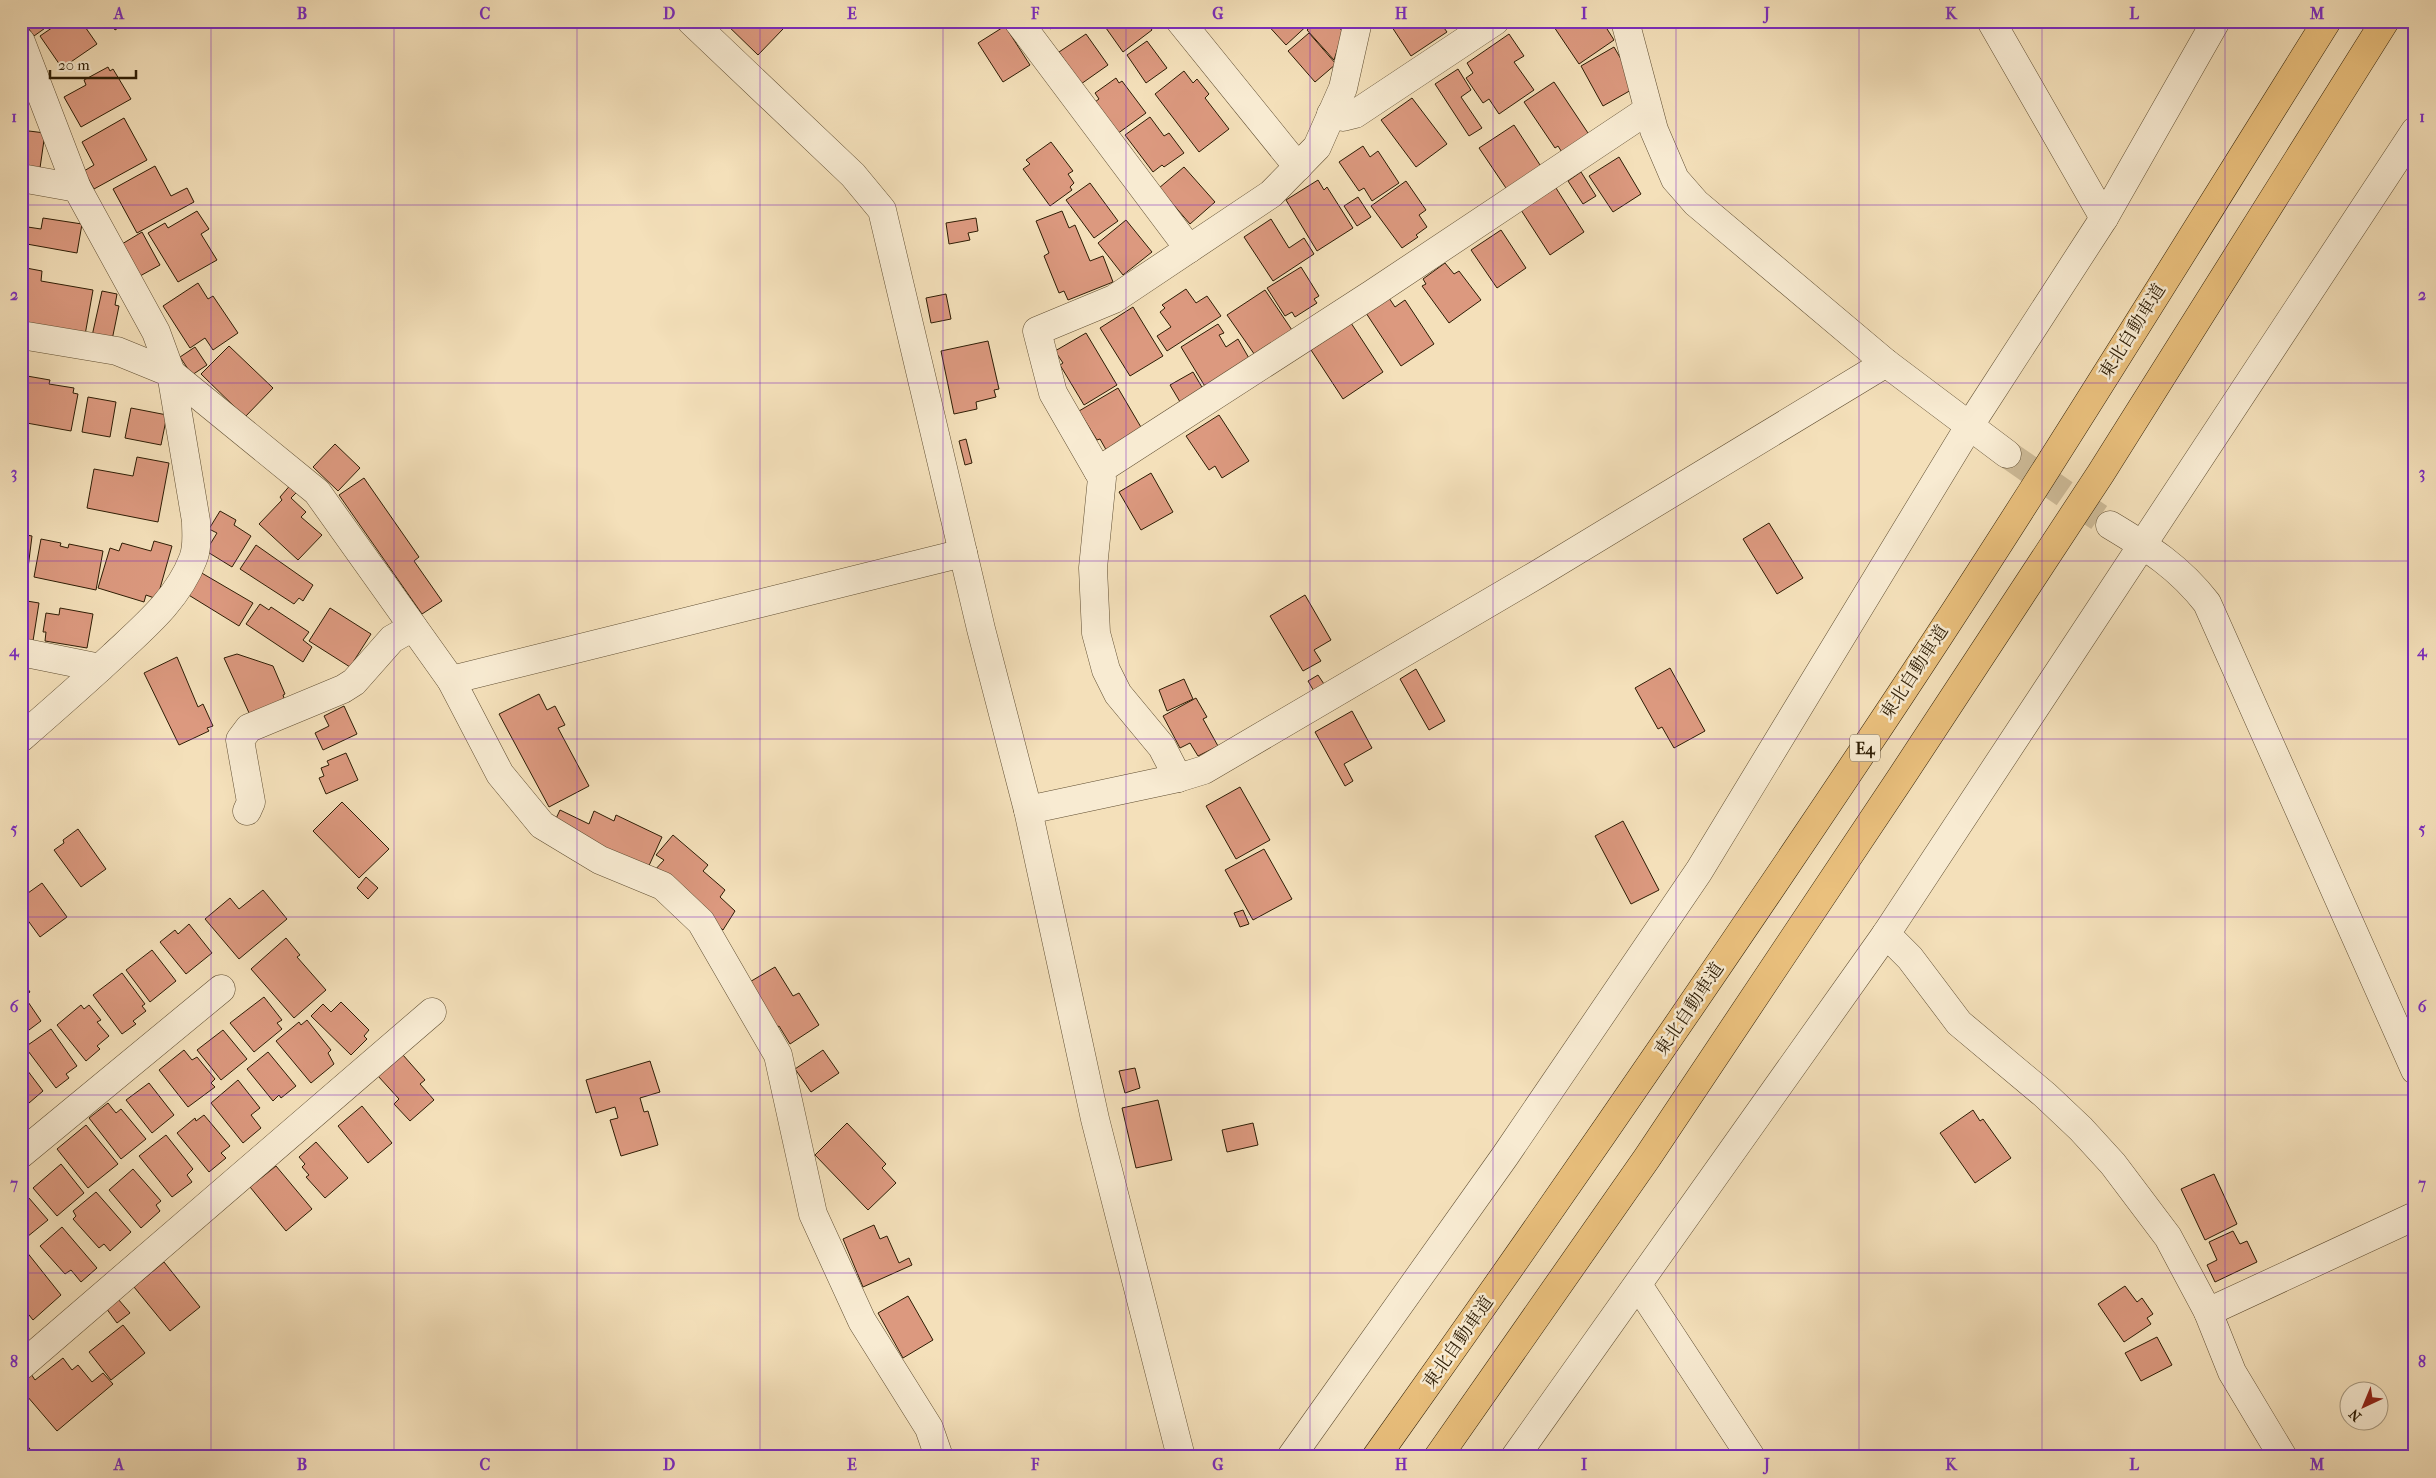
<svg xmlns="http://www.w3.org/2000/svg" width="2436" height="1478" viewBox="0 0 2436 1478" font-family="'IM FELL French Canon','Noto Serif JP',serif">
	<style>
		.building { fill: #dc997f; stroke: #2e1d05 }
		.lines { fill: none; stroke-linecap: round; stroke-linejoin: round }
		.minor-tunnel { stroke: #ccb996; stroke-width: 28; stroke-dasharray: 28 14; stroke-linecap: butt }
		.minor-casing { stroke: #604e32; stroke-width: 29 }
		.highway-casing { stroke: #2e1d05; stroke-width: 29 }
		.minor { stroke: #f8ebd2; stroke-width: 28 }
		.highway { stroke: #eac07d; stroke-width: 28 }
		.grid { fill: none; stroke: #7b2cbf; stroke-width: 1; stroke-opacity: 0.55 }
		.labels { text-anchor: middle; stroke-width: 5; stroke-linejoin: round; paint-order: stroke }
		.shield { fill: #f8ebd2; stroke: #6b5b42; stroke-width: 1 }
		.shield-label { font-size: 16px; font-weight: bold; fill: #2e1d05 }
		.street-label { font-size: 18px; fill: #2e1d05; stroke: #f8ebd2 }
		.neatline { fill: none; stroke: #7b2cbf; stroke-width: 2 }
		.grid-label { font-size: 16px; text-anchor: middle; font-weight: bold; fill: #7b2cbf }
	</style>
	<rect width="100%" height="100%" fill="#f4e0ba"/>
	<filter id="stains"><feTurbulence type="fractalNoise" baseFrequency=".004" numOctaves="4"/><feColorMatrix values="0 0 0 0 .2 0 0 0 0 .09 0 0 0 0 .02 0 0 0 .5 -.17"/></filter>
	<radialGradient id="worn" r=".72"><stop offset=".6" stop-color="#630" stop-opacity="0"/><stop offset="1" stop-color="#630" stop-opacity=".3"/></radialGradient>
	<g class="building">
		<polygon points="23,21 55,21 34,36"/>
		<polygon points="62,21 81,21 97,44 62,68 40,36"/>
		<polygon points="110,21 129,21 115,30"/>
		<polygon points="723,21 775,21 783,29 758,55"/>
		<polygon points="1040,21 1062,21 1050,29 1046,22 1043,25"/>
		<polygon points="1101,21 1146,21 1152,30 1123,52"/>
		<polygon points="1264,21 1312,21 1286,45"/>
		<polygon points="1317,21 1334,21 1343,32 1334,60 1307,30"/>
		<polygon points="1388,21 1439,21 1447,32 1411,56"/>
		<polygon points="1550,21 1602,21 1614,40 1579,64"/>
		<polygon points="1005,26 1030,65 1003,82 978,43"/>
		<polygon points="1309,33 1336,64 1315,82 1288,51"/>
		<polygon points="1086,34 1108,65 1081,84 1059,52"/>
		<polygon points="1509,34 1524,56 1514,62 1534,90 1499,114 1489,99 1483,103 1466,78 1473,73 1467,63"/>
		<polygon points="1147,41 1167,68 1146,83 1127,55"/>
		<polygon points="1614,47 1629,73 1633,89 1603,106 1581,66"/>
		<polygon points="108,67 110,71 113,69 131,99 81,127 64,97 86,85 84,80"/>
		<polygon points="1458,69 1471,90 1461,97 1482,128 1469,136 1435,84"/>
		<polygon points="1184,71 1193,83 1197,79 1209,94 1205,98 1229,129 1199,152 1155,94"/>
		<polygon points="1116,78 1119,83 1122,81 1146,113 1117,134 1095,102 1099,99 1095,93"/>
		<polygon points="1554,82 1590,136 1563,154 1558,146 1555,148 1524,102"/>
		<polygon points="1412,98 1447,144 1416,167 1381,120"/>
		<polygon points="1150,117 1164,136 1169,133 1184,153 1164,167 1162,165 1153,172 1125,135"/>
		<polygon points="124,118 147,160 94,189 84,171 94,165 82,142"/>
		<polygon points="1514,125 1542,168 1508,191 1479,148"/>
		<polygon points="21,130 45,133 40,168 21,165"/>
		<polygon points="1051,142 1073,171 1068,174 1074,183 1070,187 1072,190 1050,206 1023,169 1030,164 1026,160"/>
		<polygon points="1363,146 1370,157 1378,151 1399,183 1372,201 1364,188 1359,191 1339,162"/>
		<polygon points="1619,157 1641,194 1613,212 1589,176"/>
		<polygon points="155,166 171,196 187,188 194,202 137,233 113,189"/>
		<polygon points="1184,167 1215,202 1190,224 1159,188"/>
		<polygon points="1581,172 1596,196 1583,204 1568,181"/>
		<polygon points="1318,180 1324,190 1327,187 1353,228 1317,251 1286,200"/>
		<polygon points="1406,181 1426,210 1419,215 1427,227 1416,235 1418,237 1402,248 1371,206"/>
		<polygon points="1090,183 1118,221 1094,238 1066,200"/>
		<polygon points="1556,188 1584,232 1550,255 1521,210"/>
		<polygon points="1358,197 1371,217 1357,226 1344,206"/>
		<polygon points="197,211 209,229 201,234 217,260 178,282 148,233 165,223 168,228"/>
		<polygon points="1062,211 1069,228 1075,225 1090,261 1103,256 1113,282 1068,300 1064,291 1059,293 1044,256 1049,253 1036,221"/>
		<polygon points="43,218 82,224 77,253 21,243 21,226 41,229"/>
		<polygon points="976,218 978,231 968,233 970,240 949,244 946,223"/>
		<polygon points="1271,219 1289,248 1304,238 1314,254 1273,281 1244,237"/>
		<polygon points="1126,220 1152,252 1123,275 1098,243"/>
		<polygon points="1501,230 1526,268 1497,288 1471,250"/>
		<polygon points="142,232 160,265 140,276 122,244"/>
		<polygon points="1445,263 1454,274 1459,271 1481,300 1449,323 1422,286 1426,284 1423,279"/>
		<polygon points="21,267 42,271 41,281 93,290 85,335 21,324"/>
		<polygon points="1301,267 1319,296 1314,299 1317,303 1295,317 1292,312 1285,316 1267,288"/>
		<polygon points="198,283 208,299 213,296 238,333 213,350 205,338 190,348 163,306"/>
		<polygon points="1186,289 1196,303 1207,296 1221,316 1167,351 1157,336 1171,327 1160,312 1165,308 1162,305"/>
		<polygon points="1265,290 1294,333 1257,358 1227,315"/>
		<polygon points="102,291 117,294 115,305 119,306 112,340 92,336"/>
		<polygon points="946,294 951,319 931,323 926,298"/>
		<polygon points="1389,298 1395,307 1405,300 1434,344 1401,366 1366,313"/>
		<polygon points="1133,307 1163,356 1130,376 1100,328"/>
		<polygon points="1351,323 1383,372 1343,399 1311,350"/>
		<polygon points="1218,324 1224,333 1219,335 1226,347 1238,339 1250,360 1206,388 1181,347"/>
		<polygon points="1086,333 1117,385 1084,405 1060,365 1063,363 1055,351"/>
		<polygon points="988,341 999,389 994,390 996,397 976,402 977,409 954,414 941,351"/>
		<polygon points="229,346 273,388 245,417 201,374"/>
		<polygon points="195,347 207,365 192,375 180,357"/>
		<polygon points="1193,372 1206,394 1183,407 1170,385"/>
		<polygon points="27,376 50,380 49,384 74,388 73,393 78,394 71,431 21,422"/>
		<polygon points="1118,388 1145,434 1109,455 1100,439 1097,440 1079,411"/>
		<polygon points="88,397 116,402 110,437 82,432"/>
		<polygon points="131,408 167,415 161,445 125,438"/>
		<polygon points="1219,415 1249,461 1222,478 1215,466 1209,470 1186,436"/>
		<polygon points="966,439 972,463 965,465 959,441"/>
		<polygon points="335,444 360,468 338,491 313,467"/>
		<polygon points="137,457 169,463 158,522 87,508 94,469 133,476"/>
		<polygon points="1151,473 1173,512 1141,530 1119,492"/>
		<polygon points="364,478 419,557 414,561 442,601 422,614 339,495"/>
		<polygon points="293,482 300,489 291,498 306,512 301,517 322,535 298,560 259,524 282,500 280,497"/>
		<polygon points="220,511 236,520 234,525 251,536 232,567 206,551 217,533 209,529"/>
		<polygon points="1769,523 1803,578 1777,594 1743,539"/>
		<polygon points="21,534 32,536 27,576 21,575"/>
		<polygon points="41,539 61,543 60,546 68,548 69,544 103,551 96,590 34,577"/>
		<polygon points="154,541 172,546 157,599 146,595 144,602 98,588 110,548 119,551 122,543 151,551"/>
		<polygon points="256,545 313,585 303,601 299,598 294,604 240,569"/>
		<polygon points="200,572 253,603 239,626 187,594"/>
		<polygon points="1305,595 1331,640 1314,650 1321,661 1303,671 1270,616"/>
		<polygon points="21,600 39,603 33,641 21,639"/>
		<polygon points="260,604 269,610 271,607 309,632 303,640 312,647 303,662 246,624"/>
		<polygon points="60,608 93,614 87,648 45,641 46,632 43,632 46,613 59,615"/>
		<polygon points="330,608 371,634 350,667 309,641"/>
		<polygon points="237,654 273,666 285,694 283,695 285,701 250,715 224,658"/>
		<polygon points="177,657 198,707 203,704 213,726 207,728 209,731 179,745 144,673"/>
		<polygon points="1670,668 1705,731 1674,748 1662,727 1658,729 1635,688"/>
		<polygon points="1416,669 1445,721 1429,730 1400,679"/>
		<polygon points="1318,675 1326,687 1315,693 1308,681"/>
		<polygon points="1184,679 1193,699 1167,711 1159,690"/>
		<polygon points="539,694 547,710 555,706 565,725 558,728 589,786 549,807 499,714"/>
		<polygon points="1196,698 1207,717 1203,719 1218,746 1198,756 1190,743 1180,748 1163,716"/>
		<polygon points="344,706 357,734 323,750 315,733 329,726 324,716"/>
		<polygon points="1352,711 1372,748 1344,764 1353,781 1345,786 1315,732"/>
		<polygon points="346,753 358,780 326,794 319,778 324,776 321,768 329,765 327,761"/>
		<polygon points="1240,787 1270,840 1236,859 1206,806"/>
		<polygon points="342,802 389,849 359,878 313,831"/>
		<polygon points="560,810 589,824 594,811 614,821 616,815 662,837 647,870 552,827"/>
		<polygon points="1623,821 1659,890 1631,904 1595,836"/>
		<polygon points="78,829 106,869 81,887 54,850 64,843 63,840"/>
		<polygon points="673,835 708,865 703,871 725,890 720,897 735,911 723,930 654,871 664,860 656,855"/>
		<polygon points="21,841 28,842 24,877 21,877"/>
		<polygon points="1264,849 1292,899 1253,920 1225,870"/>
		<polygon points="366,877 378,888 368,899 357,888"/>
		<polygon points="42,883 67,917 40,937 21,911 21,898"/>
		<polygon points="263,890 287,919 239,959 205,919 230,898 239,909"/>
		<polygon points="1243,910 1249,924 1240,927 1234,913"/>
		<polygon points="189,924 212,953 186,974 160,942 175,930 178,934"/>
		<polygon points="286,938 300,955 297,957 326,990 294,1018 251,969"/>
		<polygon points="152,950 176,981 150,1002 126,970"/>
		<polygon points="775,967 793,996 799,993 819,1025 790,1044 779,1026 776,1028 748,983"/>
		<polygon points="122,973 145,1004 142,1006 146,1011 133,1021 136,1024 122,1034 93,995"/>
		<polygon points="21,979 30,992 24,996 41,1021 21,1036"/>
		<polygon points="264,997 282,1020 277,1023 282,1029 254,1052 230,1023"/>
		<polygon points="341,1002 369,1030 364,1036 367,1039 351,1055 311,1016 323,1004 331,1012"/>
		<polygon points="81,1005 84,1009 89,1005 101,1020 97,1022 109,1036 97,1046 100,1049 86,1061 57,1025"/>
		<polygon points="307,1020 331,1050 328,1053 334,1064 311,1083 276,1041 299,1022 301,1025"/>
		<polygon points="51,1029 77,1066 66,1074 69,1078 56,1088 25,1047"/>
		<polygon points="223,1030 247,1059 221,1080 197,1050"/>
		<polygon points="184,1050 192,1060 197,1057 215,1079 211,1083 215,1087 188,1107 159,1070"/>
		<polygon points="823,1050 839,1073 811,1092 795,1069"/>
		<polygon points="268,1052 296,1086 281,1098 279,1095 273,1101 247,1069"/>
		<polygon points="403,1055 425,1080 420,1084 434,1100 410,1121 394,1104 399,1099 378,1076"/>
		<polygon points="650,1061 660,1092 640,1098 644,1112 648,1111 658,1145 621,1156 610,1120 618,1118 615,1107 596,1113 586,1080"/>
		<polygon points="21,1062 43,1091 22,1109 21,1108"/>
		<polygon points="1135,1068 1140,1088 1125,1093 1119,1071"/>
		<polygon points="238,1080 260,1108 251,1115 261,1128 243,1143 211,1103"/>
		<polygon points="149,1083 174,1115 152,1133 126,1100"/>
		<polygon points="1158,1100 1172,1160 1136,1168 1122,1108"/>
		<polygon points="108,1103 116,1113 121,1109 146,1139 121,1159 89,1118"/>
		<polygon points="362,1106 392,1143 368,1163 338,1126"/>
		<polygon points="1973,1110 1980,1121 1983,1119 2011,1158 1975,1183 1940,1133"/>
		<polygon points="204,1115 230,1146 221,1153 226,1158 209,1172 177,1133 195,1118 196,1121"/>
		<polygon points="847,1123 886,1164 882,1168 896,1183 868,1210 815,1155"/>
		<polygon points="1253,1123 1258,1145 1227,1152 1222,1130"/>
		<polygon points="86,1125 118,1164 88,1188 57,1149"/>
		<polygon points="166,1135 193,1169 187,1175 192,1182 172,1197 139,1156"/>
		<polygon points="316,1142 348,1178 325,1198 306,1177 309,1175 302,1167 305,1164 299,1157"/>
		<polygon points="61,1164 84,1193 57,1216 33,1188"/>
		<polygon points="276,1166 312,1209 286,1231 250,1187"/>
		<polygon points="133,1169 161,1201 156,1205 160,1211 141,1228 109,1190"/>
		<polygon points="2214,1174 2237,1224 2205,1240 2181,1189"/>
		<polygon points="22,1190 48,1220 22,1241 21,1240"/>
		<polygon points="96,1192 131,1232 110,1251 104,1244 99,1248 73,1219 76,1216 73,1211"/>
		<polygon points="874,1225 880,1239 887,1236 899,1263 909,1258 912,1265 863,1287 843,1239"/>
		<polygon points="62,1227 97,1268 81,1282 71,1270 65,1274 40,1246"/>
		<polygon points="2233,1231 2240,1244 2247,1241 2257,1262 2215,1282 2207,1265 2217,1260 2209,1242"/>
		<polygon points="26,1251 61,1295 33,1320 21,1305 21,1254"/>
		<polygon points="164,1262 200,1307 170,1331 134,1287"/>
		<polygon points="2125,1286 2137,1302 2142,1298 2153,1314 2147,1318 2151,1324 2124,1342 2098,1304"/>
		<polygon points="908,1296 933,1340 903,1358 878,1313"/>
		<polygon points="118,1299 130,1313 117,1323 106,1308"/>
		<polygon points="123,1325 145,1353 111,1380 89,1352"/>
		<polygon points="2157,1337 2172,1365 2141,1381 2125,1353"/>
		<polygon points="63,1358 72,1370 78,1365 92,1382 103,1373 113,1384 57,1431 21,1389 21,1382 31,1374 35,1380"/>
		<polygon points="25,1443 35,1455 32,1457 21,1457 21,1446"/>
	</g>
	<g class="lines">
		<polyline class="minor-tunnel" points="2007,454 2110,525"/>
		<defs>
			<g id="minor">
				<polyline points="691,21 853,175 882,210 981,629 1028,810 1095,1119 1181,1457"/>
				<polyline points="1018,21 1189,249"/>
				<polyline points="1180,21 1298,167"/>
				<polyline points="1625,21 1654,130 1675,179 1696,203 1886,363 2007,454"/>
				<polyline points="1991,21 2104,218"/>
				<path d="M21 42 77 188 156 332 171 373 196 521C196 534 198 547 193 559 178 599 144 627 113 656 83 684 52 711 21 738"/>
				<polyline points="1331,114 1343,117 1355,114 1495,21"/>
				<polyline points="21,178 77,188"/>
				<polyline points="21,335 117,351 171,373 317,492 451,680 500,774 542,825 600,860 663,886 701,922 778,1055 813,1214 862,1321 929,1428 939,1457"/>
				<polyline points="1098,471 1372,294 1648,110"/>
				<path d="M2110 525C2150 549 2179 567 2207 603L2415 1070"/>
				<polyline points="21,652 100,668"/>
				<polyline points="451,680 963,553"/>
				<polyline points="1178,778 1162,747 1118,694 1106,670 1096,633 1093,568 1102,478 1053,393 1037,331 1114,299 1271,194 1317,147 1343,88 1358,21"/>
				<polyline points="1028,810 1178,778 1204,770 1538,574 1886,363"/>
				<polyline points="247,811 251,802 240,740 249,728 343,689 354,682 392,639 413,627"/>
				<polyline points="1886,934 1910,958 1959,1023 2045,1095 2081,1129 2113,1164 2168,1237 2208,1312 2232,1372 2283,1457"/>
				<polyline points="21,1154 221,989"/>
				<polyline points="1638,1285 1751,1457"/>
				<polyline points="2208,1312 2415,1216"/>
				<polyline points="21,1366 432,1012"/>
				<polyline points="1291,1457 1505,1156 1699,871 1970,425 2104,218 2216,21"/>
				<polyline points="1515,1457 1886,934 2415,131"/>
			</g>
			<g id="highway">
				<path d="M1376 1457C1542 1224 1704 989 1863 751 2023 512 2174 265 2327 21"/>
				<polyline points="1438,1457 1647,1158 1902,776 2101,473 2385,21"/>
			</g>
		</defs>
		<use href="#minor" class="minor-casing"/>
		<use href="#highway" class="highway-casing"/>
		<use href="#minor" class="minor"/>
		<use href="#highway" class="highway"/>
	</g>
	<path class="grid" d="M211 21V1457M394 21V1457M577 21V1457M760 21V1457M943 21V1457M1126 21V1457M1310 21V1457M1493 21V1457M1676 21V1457M1859 21V1457M2042 21V1457M2225 21V1457M21 205H2415M21 383H2415M21 561H2415M21 739H2415M21 917H2415M21 1095H2415M21 1273H2415"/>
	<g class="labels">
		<rect class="shield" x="1850" y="734.5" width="30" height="27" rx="4"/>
		<g class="shield-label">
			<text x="1865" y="754">E4</text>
		</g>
		<g class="street-label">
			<text transform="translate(2132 331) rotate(-58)" y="6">東北自動車道</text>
			<text transform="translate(1914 672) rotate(-57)" y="6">東北自動車道</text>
			<text transform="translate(1689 1009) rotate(-56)" y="6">東北自動車道</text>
			<text transform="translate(1458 1342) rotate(-55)" y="6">東北自動車道</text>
		</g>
	</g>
	<rect width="2436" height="1478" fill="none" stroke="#f4e0ba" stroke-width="55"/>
	<g transform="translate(2364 1406) rotate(224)"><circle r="24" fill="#f8ebd2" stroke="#a79980"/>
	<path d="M0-4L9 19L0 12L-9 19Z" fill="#8f2418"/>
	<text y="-8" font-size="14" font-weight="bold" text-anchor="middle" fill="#2e1d05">N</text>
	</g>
	<path d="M50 70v8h86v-8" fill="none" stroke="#2e1d05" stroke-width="2.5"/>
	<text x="58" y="70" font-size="15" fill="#2e1d05" stroke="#f8ebd2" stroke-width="4" paint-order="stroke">20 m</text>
	<rect x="28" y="28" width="2380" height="1422" class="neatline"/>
	<g class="grid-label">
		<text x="119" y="19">A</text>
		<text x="302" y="19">B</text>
		<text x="485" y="19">C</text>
		<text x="669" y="19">D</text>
		<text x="852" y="19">E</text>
		<text x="1035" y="19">F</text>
		<text x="1218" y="19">G</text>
		<text x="1401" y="19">H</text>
		<text x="1584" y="19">I</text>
		<text x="1767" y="19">J</text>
		<text x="1951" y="19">K</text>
		<text x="2134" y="19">L</text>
		<text x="2317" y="19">M</text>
		<text x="14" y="122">1</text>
		<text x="2422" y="122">1</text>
		<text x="14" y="300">2</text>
		<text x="2422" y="300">2</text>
		<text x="14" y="478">3</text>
		<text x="2422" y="478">3</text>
		<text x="14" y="656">4</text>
		<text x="2422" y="656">4</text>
		<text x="14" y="834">5</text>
		<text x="2422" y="834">5</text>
		<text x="14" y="1012">6</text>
		<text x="2422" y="1012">6</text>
		<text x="14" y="1189">7</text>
		<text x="2422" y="1189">7</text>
		<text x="14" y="1367">8</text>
		<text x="2422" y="1367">8</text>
		<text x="119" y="1470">A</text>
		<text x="302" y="1470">B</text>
		<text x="485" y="1470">C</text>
		<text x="669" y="1470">D</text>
		<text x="852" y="1470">E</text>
		<text x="1035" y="1470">F</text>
		<text x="1218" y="1470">G</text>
		<text x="1401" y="1470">H</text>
		<text x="1584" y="1470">I</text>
		<text x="1767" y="1470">J</text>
		<text x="1951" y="1470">K</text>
		<text x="2134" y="1470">L</text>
		<text x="2317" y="1470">M</text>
	</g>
	<rect width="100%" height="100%" filter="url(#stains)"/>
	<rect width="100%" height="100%" fill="url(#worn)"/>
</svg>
